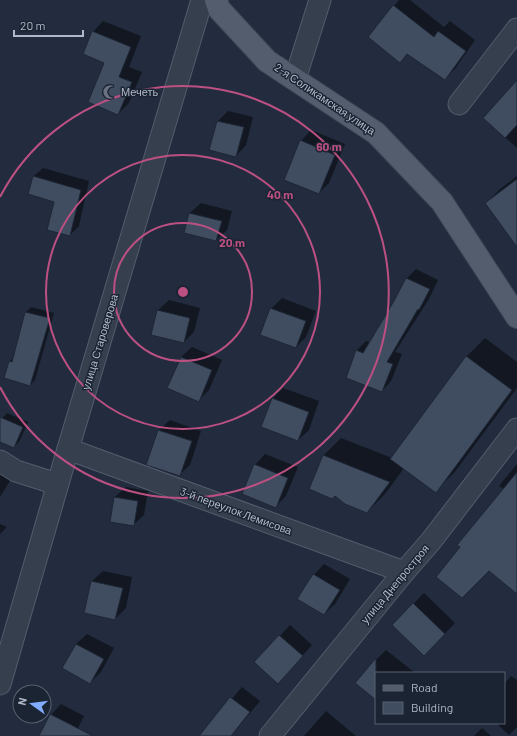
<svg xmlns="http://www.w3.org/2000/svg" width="517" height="736" viewBox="0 0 517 736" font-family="Barlow,sans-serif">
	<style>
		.shadow { fill: #0007 }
		.building { fill: #404c60; stroke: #1d2635 }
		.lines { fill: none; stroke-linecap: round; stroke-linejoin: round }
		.minor-casing { stroke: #545c6c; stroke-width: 23 }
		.primary-casing { stroke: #3f4857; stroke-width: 24 }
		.minor { stroke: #363f4e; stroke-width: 21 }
		.primary { stroke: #545d6e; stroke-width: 22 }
		.ring { fill: none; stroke: #bc5082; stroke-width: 2 }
		.labels { text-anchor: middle; stroke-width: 3; stroke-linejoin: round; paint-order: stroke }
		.poi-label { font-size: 11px; fill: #b1b9c9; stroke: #1b2433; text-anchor: start }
		.street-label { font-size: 11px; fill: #b1b9c9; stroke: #1b2433 }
		.centre { fill: #bc5082; stroke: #1b2433; stroke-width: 2 }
		.ring-label { font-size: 12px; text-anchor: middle; font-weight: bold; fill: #bc5082; stroke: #1b2433; stroke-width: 3; stroke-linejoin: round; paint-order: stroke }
	</style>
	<rect width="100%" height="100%" fill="#222c3e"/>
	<g class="shadow">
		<polygon points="399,0 410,0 444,27 450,21 475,40 455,69 444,79 408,53 400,61 369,37"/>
		<polygon points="103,21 141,36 129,67 142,72 129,103 118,114 106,62 93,32"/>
		<polygon points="517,82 517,148 484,118"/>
		<polygon points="228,111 253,117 246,145 236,156 210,150 218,121"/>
		<polygon points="311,130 345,144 329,183 319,193 301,141"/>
		<polygon points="43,168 89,181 79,226 70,235 56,201 34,176"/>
		<polygon points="517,176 517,245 486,203 500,189"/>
		<polygon points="201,203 232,211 227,230 216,240 185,232 190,213"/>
		<polygon points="416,269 438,280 429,299 395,352 402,354 391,381 382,391 347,377 357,350 366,341 370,342 407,278"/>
		<polygon points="282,298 316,311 306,337 296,347 271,309"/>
		<polygon points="169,300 200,308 194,332 184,342 158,310"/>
		<polygon points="31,307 54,313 35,380 30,385 10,361 14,357 26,312"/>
		<polygon points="485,338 517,362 517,388 454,473 435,491 404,468 385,494 367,512 335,495 310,489 324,455 341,438 392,458 467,356"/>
		<polygon points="192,347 222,360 209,390 198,401 181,357"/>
		<polygon points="283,388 319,401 309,430 298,440 262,427 273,398"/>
		<polygon points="7,413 28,422 19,442 14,447 0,441 0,421"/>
		<polygon points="170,420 201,431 190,465 179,475 147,464 159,430"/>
		<polygon points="265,454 298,467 286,496 275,507 255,465"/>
		<polygon points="517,464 517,593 504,489 499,486"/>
		<polygon points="0,473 11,479 0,497"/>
		<polygon points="126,487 148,491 144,515 133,525 115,497"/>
		<polygon points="0,524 7,527 0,534"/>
		<polygon points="324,564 350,579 335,604 324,614 314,575"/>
		<polygon points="103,571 132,577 126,608 115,619 85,612 92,581"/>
		<polygon points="424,593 455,623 424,655 413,604"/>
		<polygon points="290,625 312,645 288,672 256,662"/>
		<polygon points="87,634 114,648 101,672 90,683 63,668 76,644"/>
		<polygon points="386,650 414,672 376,673 376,699 376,660"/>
		<polygon points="511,676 517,680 517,727 509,735 496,723 504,723 504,684"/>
		<polygon points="242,687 260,701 231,736 214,736 206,729"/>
		<polygon points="61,704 84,716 74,736 40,736 51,715"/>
		<polygon points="326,711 356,736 304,736"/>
		<polygon points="482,728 491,736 474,736"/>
	</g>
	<g class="building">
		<polygon points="393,5 434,37 438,31 466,51 445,80 407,54 400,63 368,37"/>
		<polygon points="92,31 131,47 119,77 132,82 118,115 88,102 104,63 83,54"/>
		<polygon points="517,80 517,125 505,138 483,118"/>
		<polygon points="217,121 244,127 236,157 209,150"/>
		<polygon points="300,140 335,155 319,194 284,180"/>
		<polygon points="33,176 81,190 70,236 47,230 54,202 28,194"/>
		<polygon points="517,179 517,247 485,203"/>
		<polygon points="189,213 222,221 216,241 184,233"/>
		<polygon points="406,278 430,289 419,310 418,309 387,362 393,364 382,392 346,378 356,350 363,353 394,301"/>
		<polygon points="270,308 306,321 296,348 260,335"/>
		<polygon points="157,310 190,318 184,343 151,335"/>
		<polygon points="25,312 50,318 30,386 4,378 9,361 12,362"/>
		<polygon points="466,356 512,390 436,493 390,459"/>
		<polygon points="181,357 212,370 199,402 167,388"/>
		<polygon points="272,398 309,412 298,441 261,427"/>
		<polygon points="0,417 23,427 14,448 0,442"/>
		<polygon points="158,430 192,441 180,476 146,465"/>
		<polygon points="323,455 390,482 367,513 345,504 335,496 332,499 309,489"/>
		<polygon points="254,464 288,478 276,508 242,494"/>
		<polygon points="517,472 517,594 489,571 462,598 436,577 460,547 457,545"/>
		<polygon points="114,497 138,501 134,526 110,522"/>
		<polygon points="313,574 340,590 324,615 297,599"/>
		<polygon points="91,581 123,588 115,620 84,613"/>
		<polygon points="413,603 445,634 424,656 392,625"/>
		<polygon points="279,635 303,656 278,684 254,662"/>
		<polygon points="76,644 104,659 90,684 62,668"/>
		<polygon points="376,658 376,700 355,683"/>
		<polygon points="230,697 250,712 231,736 199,736"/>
		<polygon points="50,714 93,736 39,736"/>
	</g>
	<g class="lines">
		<defs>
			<g id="minor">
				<polyline points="295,79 320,0"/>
				<polyline points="459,104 517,29"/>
				<polyline points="68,449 404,572"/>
				<polyline points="0,461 16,471 57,484"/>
				<polyline points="0,684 68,449 202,0"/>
				<polyline points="270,736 404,572 431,541 517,429"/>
			</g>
			<polyline id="primary" points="216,0 219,9 267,61 376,133 442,202 517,317"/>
		</defs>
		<use href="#minor" class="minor-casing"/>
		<use href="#primary" class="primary-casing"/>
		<use href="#minor" class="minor"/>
		<use href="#primary" class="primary"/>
	</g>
	<g class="ring">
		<circle cx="183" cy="292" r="69"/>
		<circle cx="183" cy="292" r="137"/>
		<path d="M0 197A206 206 0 1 1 0 387"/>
	</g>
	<defs>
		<symbol id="mosque-bare" viewBox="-9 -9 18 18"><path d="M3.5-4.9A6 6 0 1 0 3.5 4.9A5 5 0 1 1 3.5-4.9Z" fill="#6b7280" stroke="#1b2433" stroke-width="2.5" paint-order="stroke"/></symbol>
	</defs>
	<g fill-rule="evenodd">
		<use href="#mosque-bare" x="100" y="82" width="20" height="20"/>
	</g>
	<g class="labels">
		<g class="poi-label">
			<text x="121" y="96">Мечеть</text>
		</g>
		<g class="street-label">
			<text transform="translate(325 99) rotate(34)" y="4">2-я Соликамская улица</text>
			<text transform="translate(100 342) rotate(-73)" y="4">улица Староверова</text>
			<text transform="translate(236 511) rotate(20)" y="4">3-й переулок Лемисова</text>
			<text transform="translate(395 584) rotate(-50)" y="4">улица Днепростроя</text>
		</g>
	</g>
	<circle cx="183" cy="292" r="6" class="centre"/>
	<g class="ring-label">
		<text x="329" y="151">60 m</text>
		<text x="280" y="199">40 m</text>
		<text x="232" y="247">20 m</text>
	</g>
	<rect x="375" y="672" width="130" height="52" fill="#1b2433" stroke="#57606f"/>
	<rect x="383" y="685" width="20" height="6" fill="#545d6e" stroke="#57606f"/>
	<text x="411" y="692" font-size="12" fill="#b1b9c9">Road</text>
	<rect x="383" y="702" width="20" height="12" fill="#404c60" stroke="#57606f"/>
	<text x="411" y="712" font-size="12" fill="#b1b9c9">Building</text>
	<g transform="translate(32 704) rotate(284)"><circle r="19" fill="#1b2433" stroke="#57606f"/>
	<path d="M0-3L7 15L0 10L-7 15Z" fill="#81abfe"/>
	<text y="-6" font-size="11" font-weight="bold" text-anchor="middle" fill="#b1b9c9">N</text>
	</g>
	<path d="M14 30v6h69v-6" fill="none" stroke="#b1b9c9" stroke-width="2"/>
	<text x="20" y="30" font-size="12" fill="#b1b9c9" stroke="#1b2433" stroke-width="3" paint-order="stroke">20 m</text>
</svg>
